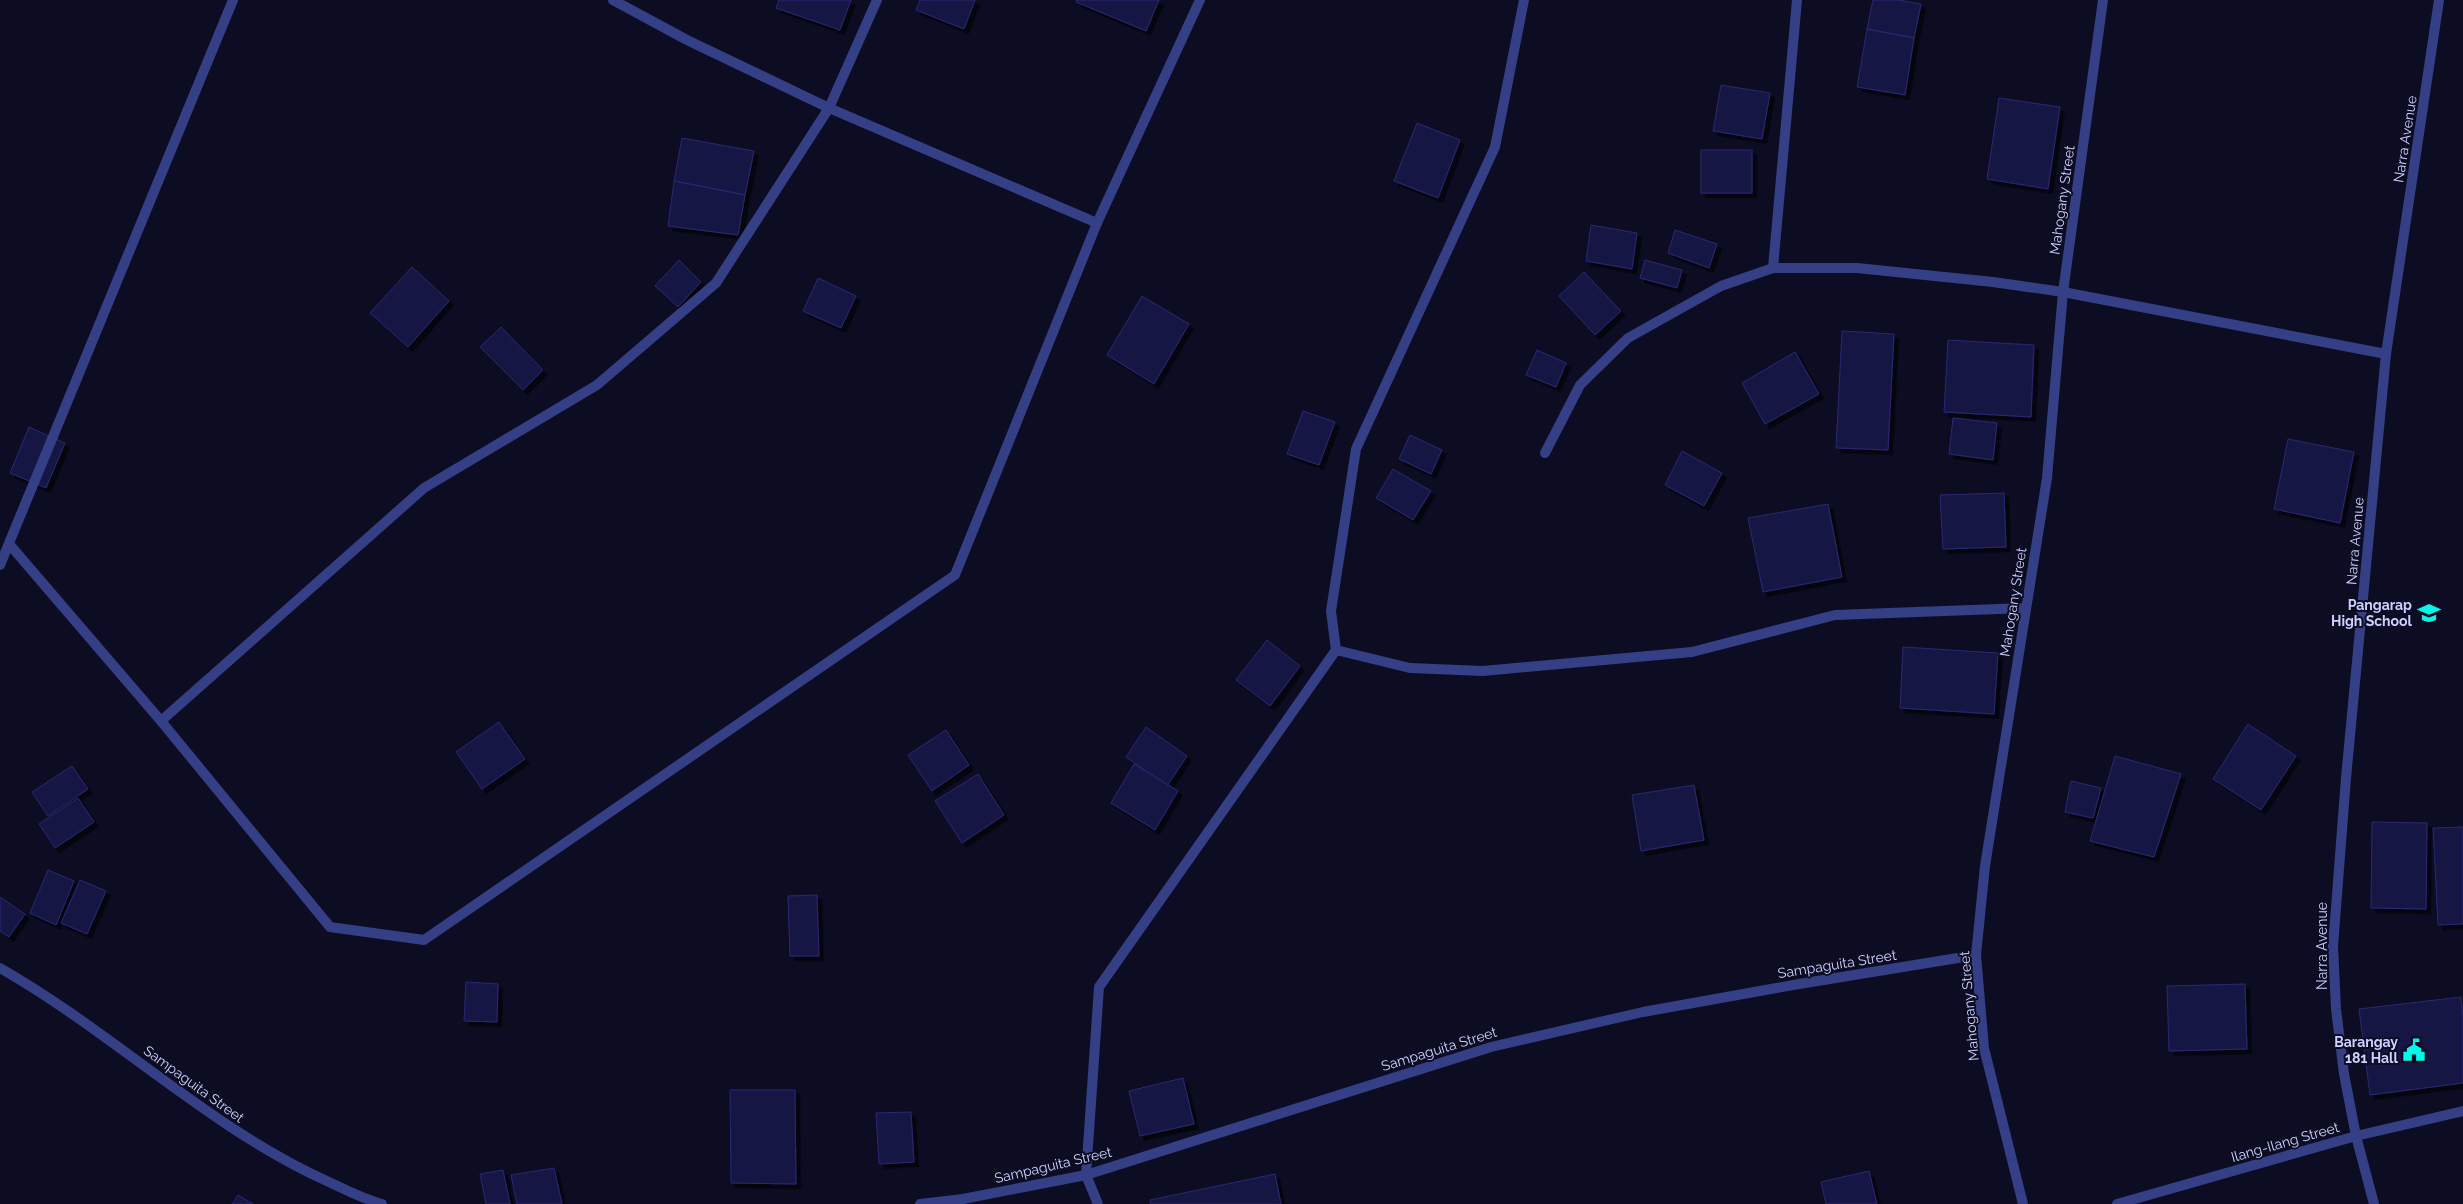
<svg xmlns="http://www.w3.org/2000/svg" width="2463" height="1204" viewBox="0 0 2463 1204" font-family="Raleway,sans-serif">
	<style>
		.building { fill: #191745; stroke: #2a2872; filter: url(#shadow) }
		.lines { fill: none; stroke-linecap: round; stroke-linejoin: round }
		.street { stroke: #353f85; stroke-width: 10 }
		.labels { text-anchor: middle; stroke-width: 4; stroke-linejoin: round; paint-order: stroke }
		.street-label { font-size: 14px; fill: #ced1ff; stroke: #0c0c23 }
		.poi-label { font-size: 14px; font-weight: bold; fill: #ced1ff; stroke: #0c0c23; text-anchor: end }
	</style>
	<defs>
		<filter id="shadow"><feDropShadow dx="4.5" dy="4.5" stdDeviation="0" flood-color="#0009"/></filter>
	</defs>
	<rect width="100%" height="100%" fill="#0c0c23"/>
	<g class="building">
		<polygon points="779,0 851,0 840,30 776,8"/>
		<polygon points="920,0 975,0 964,29 916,10"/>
		<polygon points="1077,0 1159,0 1146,31 1076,2"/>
		<polygon points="1873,0 1899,0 1921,4 1914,38 1867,29"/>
		<polygon points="1867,29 1914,38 1905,95 1857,87"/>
		<polygon points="1721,85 1770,93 1762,139 1713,131"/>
		<polygon points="1999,98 2060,107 2048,189 1987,179"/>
		<polygon points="1417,123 1460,140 1438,198 1394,181"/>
		<polygon points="682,138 754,151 745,195 674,181"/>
		<rect x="1701" y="150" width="51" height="43"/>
		<polygon points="674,181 745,195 738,235 668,226"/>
		<polygon points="1591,225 1637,233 1632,269 1586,261"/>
		<polygon points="1675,230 1717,244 1709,268 1668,253"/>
		<polygon points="679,260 701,282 678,307 655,286"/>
		<polygon points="1645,260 1682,270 1677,288 1640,278"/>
		<polygon points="412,267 449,301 408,347 370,313"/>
		<polygon points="1584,272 1621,311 1595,335 1559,296"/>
		<polygon points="818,278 856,296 841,328 803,311"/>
		<polygon points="1142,296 1189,324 1154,384 1107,355"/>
		<polygon points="501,327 543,370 523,390 480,347"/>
		<polygon points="1842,331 1894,334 1888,450 1836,448"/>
		<polygon points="1948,340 2034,345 2031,417 1944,412"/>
		<polygon points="1537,350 1566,363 1556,387 1526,375"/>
		<polygon points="1795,352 1819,394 1765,424 1742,383"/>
		<polygon points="1303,411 1335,422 1319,465 1287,454"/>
		<polygon points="1953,418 1997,423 1993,460 1949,454"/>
		<polygon points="29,427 65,443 46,488 10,473"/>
		<polygon points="1410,435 1442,450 1431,474 1399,459"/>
		<polygon points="2288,439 2354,452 2340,523 2274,509"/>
		<polygon points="1682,451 1722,473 1704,506 1665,485"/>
		<polygon points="1393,469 1431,491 1413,520 1376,498"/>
		<polygon points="2004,493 2006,547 1943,549 1940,495"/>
		<polygon points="1828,504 1842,577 1763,592 1748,518"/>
		<polygon points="1267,640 1300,666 1270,706 1236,680"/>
		<polygon points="1903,647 1998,653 1994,714 1900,708"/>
		<polygon points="499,722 525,759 482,789 456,752"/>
		<polygon points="2248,724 2296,756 2261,810 2213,779"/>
		<polygon points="1146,727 1187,756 1167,786 1126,757"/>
		<polygon points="946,730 969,765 932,791 908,755"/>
		<polygon points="2115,756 2181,774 2154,857 2090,841"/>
		<polygon points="1134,764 1178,791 1155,830 1111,803"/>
		<polygon points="72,766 88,789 48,816 32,792"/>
		<polygon points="978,774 1004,815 962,843 935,801"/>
		<polygon points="2071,781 2101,788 2093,818 2065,812"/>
		<polygon points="1694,785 1704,840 1641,851 1632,795"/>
		<polygon points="78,798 94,822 55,848 39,824"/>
		<polygon points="2372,822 2427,823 2426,909 2371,908"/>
		<polygon points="2463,827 2463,924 2438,925 2433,828"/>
		<polygon points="48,870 74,881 56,925 30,913"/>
		<polygon points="80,880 106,891 87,934 61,923"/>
		<polygon points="817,895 819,956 790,956 788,896"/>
		<polygon points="0,897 25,914 9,937 0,931"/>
		<polygon points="466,982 498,984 497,1022 464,1021"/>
		<polygon points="2245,984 2247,1049 2169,1051 2167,986"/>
		<polygon points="2461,997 2463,1016 2463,1083 2370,1095 2359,1009"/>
		<polygon points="1183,1078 1194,1124 1140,1136 1129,1091"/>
		<polygon points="730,1090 795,1090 796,1184 731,1183"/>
		<polygon points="911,1112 914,1162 879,1164 876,1113"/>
		<polygon points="554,1168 562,1204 517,1204 511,1175"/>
		<polygon points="503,1170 510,1204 486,1204 480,1174"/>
		<polygon points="1869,1171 1877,1204 1826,1204 1821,1182"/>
		<polygon points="1275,1174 1281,1204 1151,1204 1150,1200"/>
		<polygon points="238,1195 253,1204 232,1204"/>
	</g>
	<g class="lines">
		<g class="street">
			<polyline points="613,0 687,40 829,108 1097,223"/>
			<polyline points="1773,268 1797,0"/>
			<polyline points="1545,453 1580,385 1628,338 1721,286 1773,268 1857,268 1993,282 2063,292 2386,354"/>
			<polyline points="10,545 161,721 330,927 424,940 955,575 1097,223 1200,0"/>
			<polyline points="0,565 233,0"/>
			<polyline points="1336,650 1410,668 1483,671 1692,652 1835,615 2026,608"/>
			<polyline points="161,721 424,488 597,385 716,283 829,108 877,0"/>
			<path d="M0 968C114 1033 209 1128 329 1182 346 1190 363 1199 382 1204"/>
			<polyline points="920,1204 963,1199 1086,1175 1491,1047 1643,1012 1799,984 1976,955"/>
			<polyline points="1098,1204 1086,1175 1099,987 1336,650 1331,611 1356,449 1495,147 1524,0"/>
			<polyline points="2023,1204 1984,1048 1976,955 1985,866 2047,478 2063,292 2103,0"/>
			<polyline points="2117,1204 2356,1136 2463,1111"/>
			<polyline points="2374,1204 2356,1136 2344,1074 2336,1009 2333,946 2346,778 2386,354 2439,0"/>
		</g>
	</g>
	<defs>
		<symbol id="school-bare" viewBox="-9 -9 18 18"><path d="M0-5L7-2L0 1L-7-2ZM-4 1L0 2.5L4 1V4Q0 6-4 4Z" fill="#00f9e9" stroke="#0c0c23" stroke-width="2.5" paint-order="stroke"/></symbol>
		<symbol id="civic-bare" viewBox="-9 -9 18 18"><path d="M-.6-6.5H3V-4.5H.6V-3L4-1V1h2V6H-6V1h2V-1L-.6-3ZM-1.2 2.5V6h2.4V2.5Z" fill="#00f9e9" stroke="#0c0c23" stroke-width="2.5" paint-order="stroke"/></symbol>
	</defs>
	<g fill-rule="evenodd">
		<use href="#school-bare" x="2413" y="597" width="32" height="32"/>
		<use href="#civic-bare" x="2398" y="1034" width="32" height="32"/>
	</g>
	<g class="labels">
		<g class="street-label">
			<text transform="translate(2405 139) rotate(-81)" y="5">Narra Avenue</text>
			<text transform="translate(2062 200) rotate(-82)" y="5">Mahogany Street</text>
			<text transform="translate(2355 541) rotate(-85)" y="5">Narra Avenue</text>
			<text transform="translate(2013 602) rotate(-81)" y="5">Mahogany Street</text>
			<text transform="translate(2322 946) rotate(-90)" y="5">Narra Avenue</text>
			<text transform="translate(1837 964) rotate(-9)" y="5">Sampaguita Street</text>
			<text transform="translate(1969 1006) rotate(-95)" y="5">Mahogany Street</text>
			<text transform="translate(1439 1049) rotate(-17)" y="5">Sampaguita Street</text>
			<text transform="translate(194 1084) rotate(36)" y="5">Sampaguita Street</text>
			<text transform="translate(2285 1142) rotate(-16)" y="5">Ilang-Ilang Street</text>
			<text transform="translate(1053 1165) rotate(-13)" y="5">Sampaguita Street</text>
		</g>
		<g class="poi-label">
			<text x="2412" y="610">Pangarap<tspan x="2412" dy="16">High School</tspan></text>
			<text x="2398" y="1047">Barangay<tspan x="2398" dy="16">181 Hall</tspan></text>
		</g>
	</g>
</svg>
